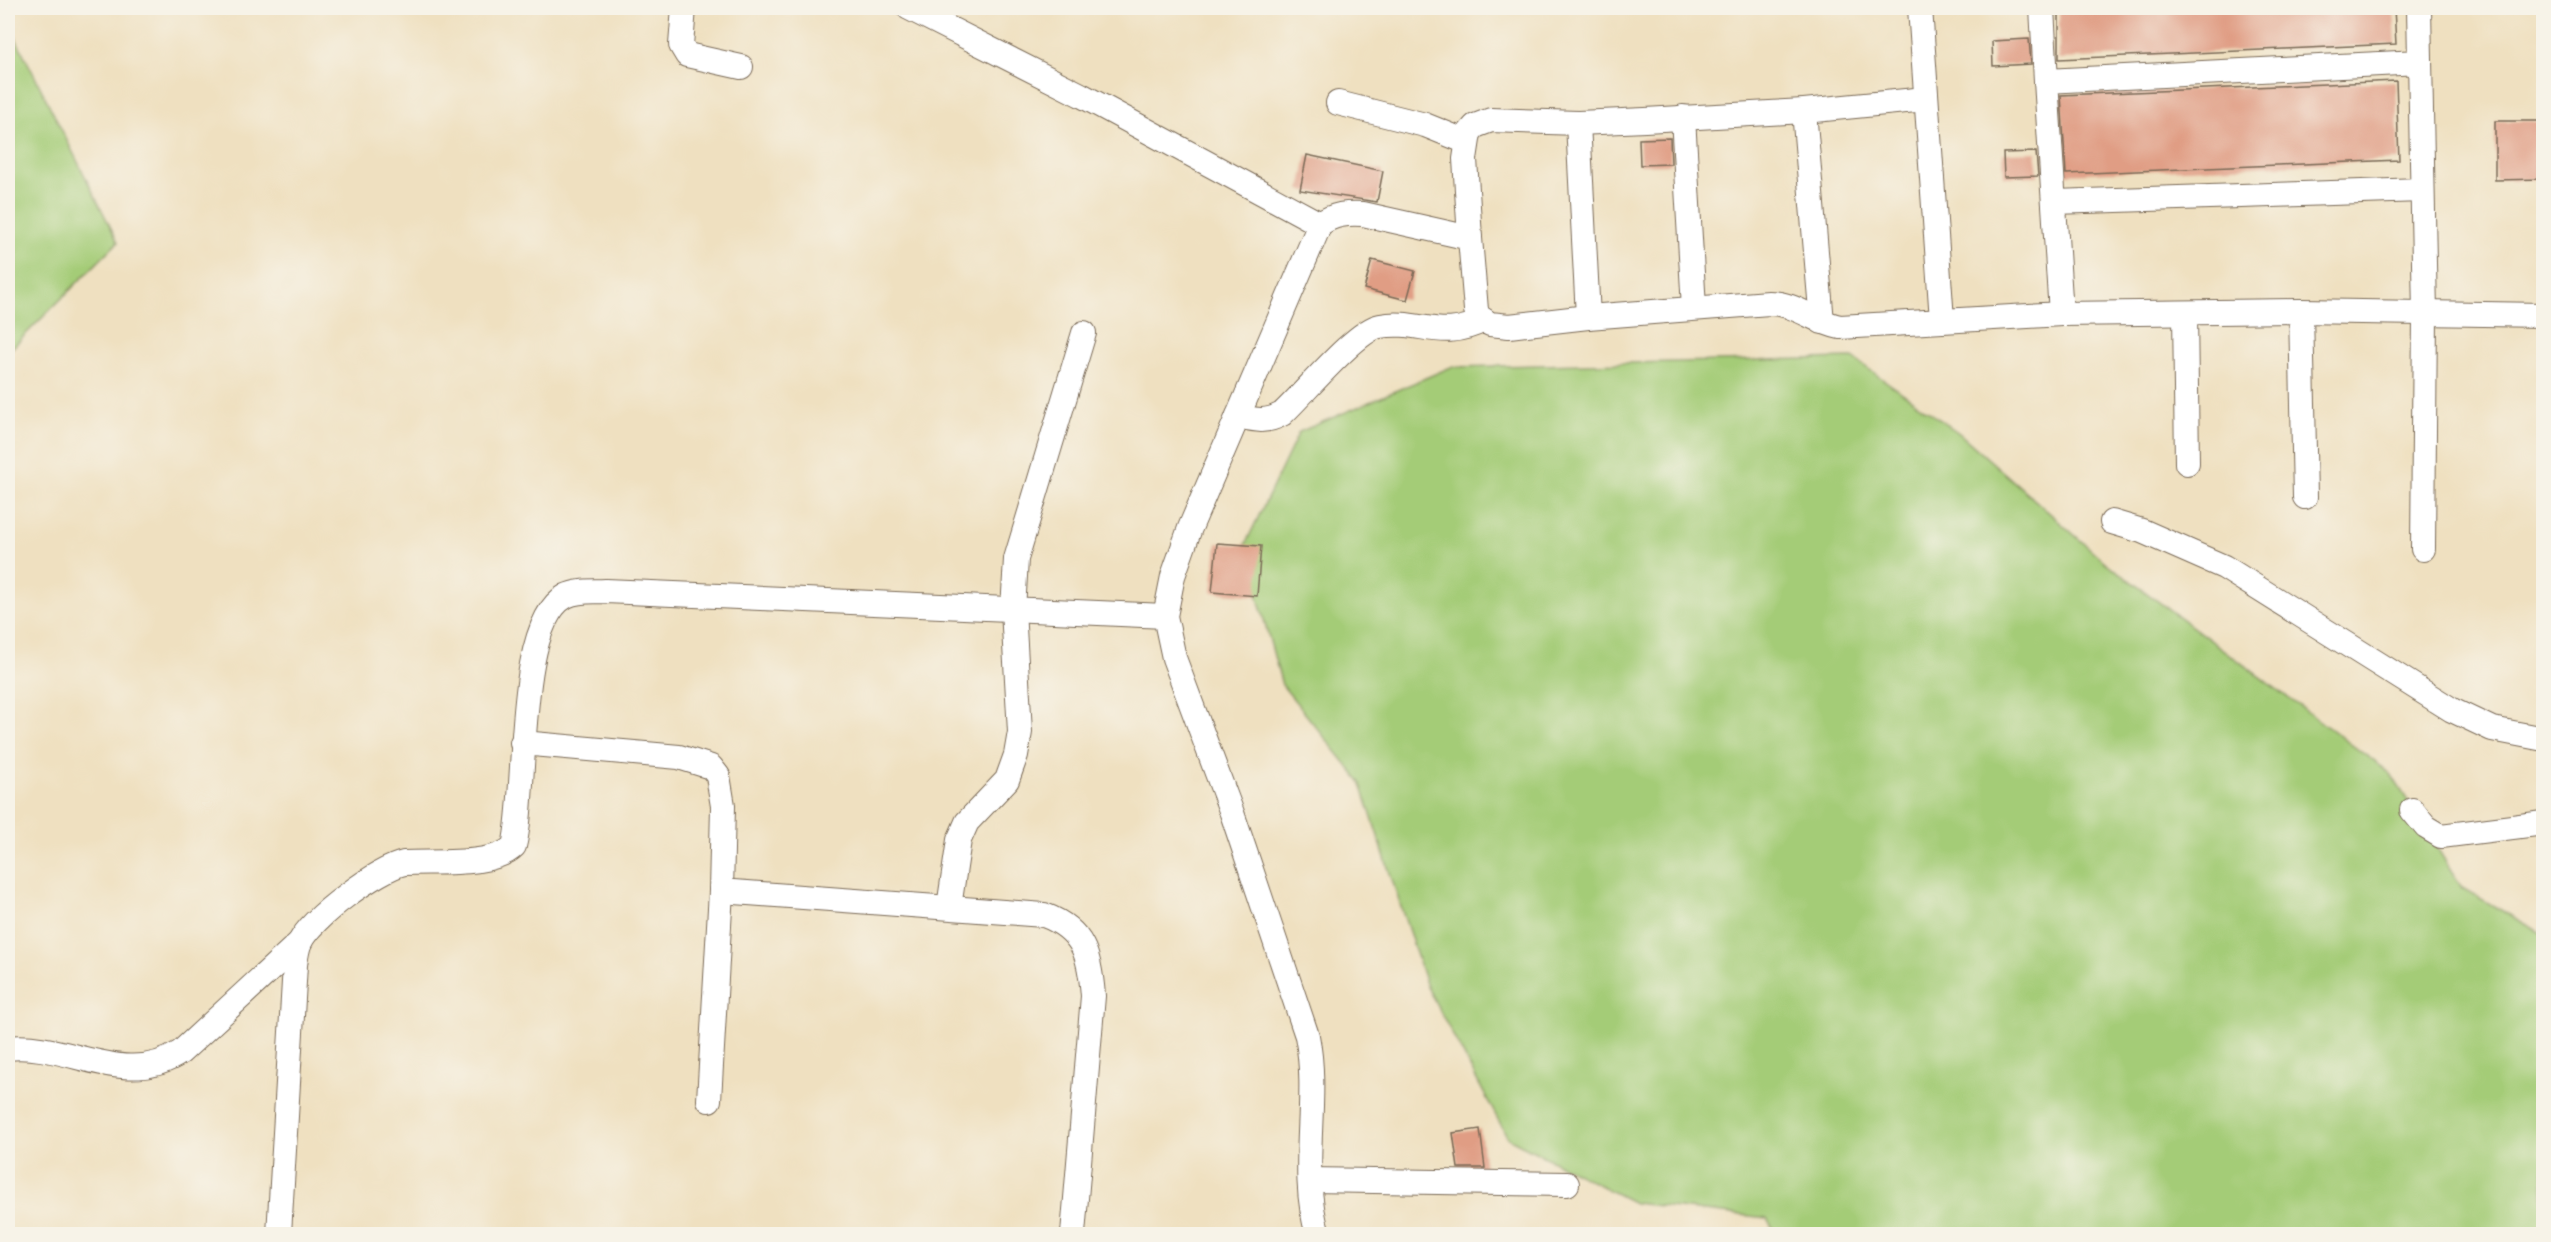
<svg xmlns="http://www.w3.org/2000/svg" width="2551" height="1242" viewBox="0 0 2551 1242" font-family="'Sorts Mill Goudy',serif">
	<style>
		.green { fill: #a4cc77; stroke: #707b4a; stroke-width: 1.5 }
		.building { fill: #e09d84 }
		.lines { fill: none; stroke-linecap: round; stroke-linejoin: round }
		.minor-casing { stroke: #7a6a57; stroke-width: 26 }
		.minor { stroke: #fff; stroke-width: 24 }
	</style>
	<rect width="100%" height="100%" fill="#f7f3e8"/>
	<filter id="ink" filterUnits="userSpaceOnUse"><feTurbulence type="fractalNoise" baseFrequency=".0167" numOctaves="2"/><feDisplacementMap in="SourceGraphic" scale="12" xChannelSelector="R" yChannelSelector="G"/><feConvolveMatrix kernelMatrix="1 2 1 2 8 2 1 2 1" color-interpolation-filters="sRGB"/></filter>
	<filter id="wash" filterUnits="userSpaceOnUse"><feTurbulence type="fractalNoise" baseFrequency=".008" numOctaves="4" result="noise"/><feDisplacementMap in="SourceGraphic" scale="24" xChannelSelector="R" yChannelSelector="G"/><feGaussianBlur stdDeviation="1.35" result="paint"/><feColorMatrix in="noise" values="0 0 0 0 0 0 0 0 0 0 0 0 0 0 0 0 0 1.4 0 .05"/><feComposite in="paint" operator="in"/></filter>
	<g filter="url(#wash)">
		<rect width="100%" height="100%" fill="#efe0c0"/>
		<g class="green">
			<polygon points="8,23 118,242 8,352"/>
			<polygon points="1853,358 1959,433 2105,562 2391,774 2462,888 2543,934 2543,1234 1776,1234 1767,1218 1634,1203 1508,1138 1427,987 1360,781 1282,685 1244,547 1299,432 1451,367"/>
		</g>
		<g id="blocks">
			<g class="building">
				<polygon points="2059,8 2283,8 2283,11 2394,8 2396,44 2059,59"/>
				<polygon points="2029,39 2031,64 1993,66 1992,41"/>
				<polygon points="2396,81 2399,160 2066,174 2061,95"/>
				<polygon points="2495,121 2544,121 2544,179 2495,180"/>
				<polygon points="1670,138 1671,164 1640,165 1639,139"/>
				<polygon points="2036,152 2038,176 2004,177 2003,153"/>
				<polygon points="1307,155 1383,171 1377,202 1300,190"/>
				<polygon points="1372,260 1415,271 1407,300 1364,289"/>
				<polygon points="1217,543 1261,546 1257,596 1212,592"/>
				<polygon points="1480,1129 1485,1168 1458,1168 1453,1133"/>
			</g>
		</g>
	</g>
	<g filter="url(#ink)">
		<use href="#blocks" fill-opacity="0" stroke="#7a6a57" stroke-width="1.5"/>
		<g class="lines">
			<defs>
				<g id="minor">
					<polyline points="684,8 681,45 687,55 741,67"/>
					<polyline points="909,8 1081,95 1320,224"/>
					<polyline points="1920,8 1942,320"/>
					<polyline points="2042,8 2046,81 2419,62"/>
					<polyline points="2419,8 2425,314 2423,549"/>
					<polyline points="2046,81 2061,314"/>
					<polyline points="1338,103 1425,125 1467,142"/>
					<polyline points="1804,111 1822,322"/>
					<polyline points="1683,117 1694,308"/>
					<polyline points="1578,123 1588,317"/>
					<polyline points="2054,202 2422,190"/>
					<polyline points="1470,238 1465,159 1469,133 1475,126 1491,120 1578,123 1645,120 1804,111 1926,99"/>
					<polyline points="2301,311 2305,497"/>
					<polyline points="2185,313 2187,463"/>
					<path d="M1238 416C1255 420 1266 423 1282 414 1303 395 1356 330 1380 326 1420 319 1441 342 1484 320"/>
					<polyline points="2112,522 2142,531 2224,567 2452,710 2492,729 2544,739"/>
					<polyline points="522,743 679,757 711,767 718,776 723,806 721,891 709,1100"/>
					<polyline points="2412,810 2426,827 2441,836 2544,823"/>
					<path d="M721 891 1044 915C1084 930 1090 956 1093 996L1073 1234"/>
					<polyline points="949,907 959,840 967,822 1007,780 1016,755 1020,732 1013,610 1016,559 1084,333"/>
					<path d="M8 1048C67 1041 125 1090 181 1052L300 942"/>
					<polyline points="1310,1180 1567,1184"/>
					<path d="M279 1234 295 965C296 957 297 949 300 942 312 917 378 869 404 863 433 861 494 867 514 846 528 793 514 624 566 596 578 590 593 592 606 591L1165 616"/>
					<path d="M1318 1234C1298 1170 1320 1101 1307 1036L1232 813 1174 658 1165 616 1173 576 1190 528 1320 224C1334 214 1347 213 1363 214L1470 238 1476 310 1479 317 1490 324 1509 326 1588 317 1769 303C1796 303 1814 322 1840 327L2061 314 2301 311 2544 315"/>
				</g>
			</defs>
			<use href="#minor" class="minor-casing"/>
			<use href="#minor" class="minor"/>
		</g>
	</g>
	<rect width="2551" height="1242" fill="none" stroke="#f7f3e8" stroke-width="30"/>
</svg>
